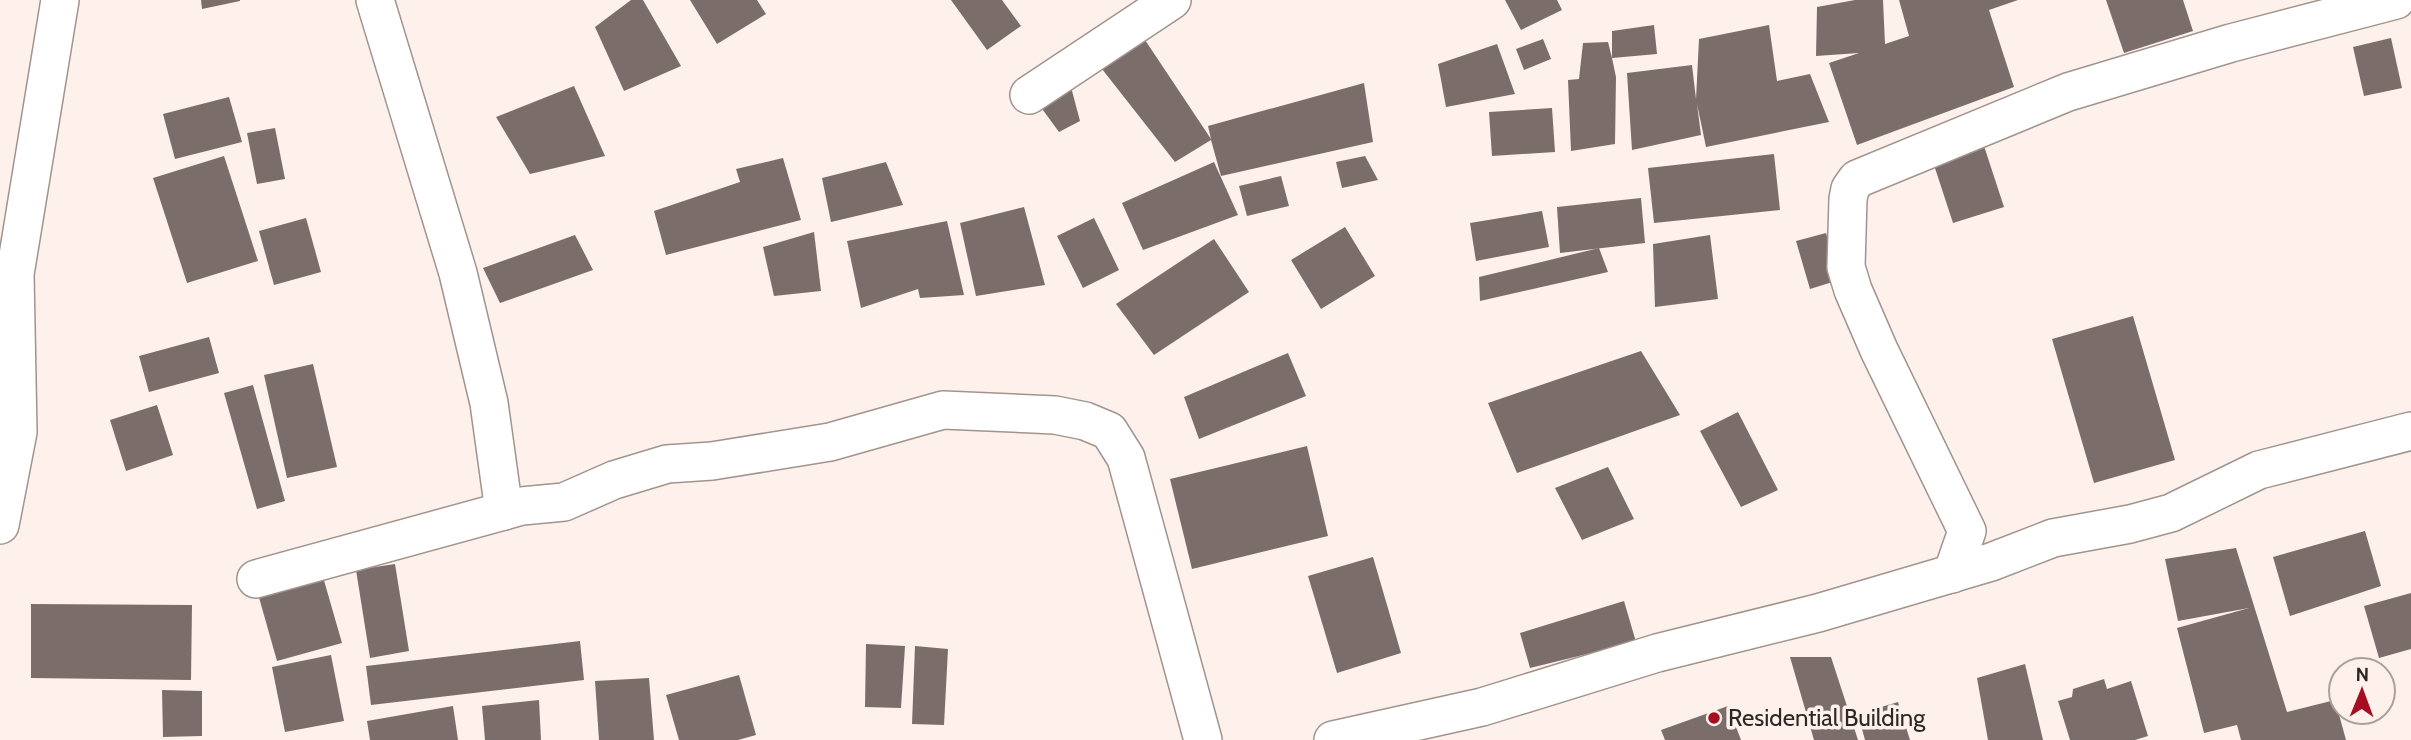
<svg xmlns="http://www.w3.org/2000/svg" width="2411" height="740" viewBox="0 0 2411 740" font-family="Cabin,sans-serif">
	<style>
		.building { fill: #7b6e6a }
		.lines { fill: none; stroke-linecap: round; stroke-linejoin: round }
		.minor-casing { stroke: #a1948f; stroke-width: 40 }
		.minor { stroke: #fff; stroke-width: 37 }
		.poi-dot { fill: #a60d20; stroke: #fef0eb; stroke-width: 2.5 }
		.labels { text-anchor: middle; stroke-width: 7; stroke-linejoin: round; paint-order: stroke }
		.poi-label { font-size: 24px; fill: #2d2826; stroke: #fef0eb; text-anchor: start }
	</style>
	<rect width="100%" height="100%" fill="#fef0eb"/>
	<g class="building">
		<polygon points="201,0 240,0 240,1 202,9"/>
		<polygon points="631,0 643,0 681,66 624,91 595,27"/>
		<polygon points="690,0 757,0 766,14 717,44"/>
		<polygon points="951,0 1002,0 1021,26 987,50"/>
		<polygon points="1505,0 1557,0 1562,10 1521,30"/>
		<polygon points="1855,0 1883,0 1885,44 1909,36 1899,0 2018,0 1989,10 2014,87 1857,145 1829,63 1859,53 1816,56 1817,7"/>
		<polygon points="2106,0 2183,0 2193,31 2124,53"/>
		<polygon points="1654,25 1657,54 1612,58 1616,77 1615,144 1571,151 1568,80 1579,79 1583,43 1608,42 1612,58 1612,31"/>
		<polygon points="1769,25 1777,81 1810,74 1829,122 1706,147 1697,104 1701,135 1632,150 1627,73 1692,65 1696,99 1699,39"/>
		<polygon points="2391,38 2402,88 2364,96 2353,47"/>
		<polygon points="1543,39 1551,59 1524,70 1516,49"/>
		<polygon points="1145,40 1211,139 1208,126 1364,83 1373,142 1221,176 1211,140 1175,162 1102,69"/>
		<polygon points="1497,44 1515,94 1446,107 1438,64"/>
		<polygon points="574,86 605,156 530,174 496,117"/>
		<polygon points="1071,87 1080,121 1059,132 1040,106"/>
		<polygon points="229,97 242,142 175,159 163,114"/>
		<polygon points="1552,108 1555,152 1492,156 1489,112"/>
		<polygon points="275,128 285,179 257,184 247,133"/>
		<polygon points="1984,146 2004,207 1953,223 1933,162"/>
		<polygon points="1774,154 1780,210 1654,223 1648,168"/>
		<polygon points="224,156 258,261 187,283 153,178"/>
		<polygon points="1365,156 1378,180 1342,188 1336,162"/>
		<polygon points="783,158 801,220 666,255 654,211 740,182 736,169"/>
		<polygon points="886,162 903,205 831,222 822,178"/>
		<polygon points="1214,162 1238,215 1143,250 1122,203"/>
		<polygon points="1281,176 1289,206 1247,216 1239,186"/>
		<polygon points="1641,198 1645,243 1560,253 1557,207"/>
		<polygon points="1024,207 1045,285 976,296 960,223"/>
		<polygon points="1542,211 1549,247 1476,261 1470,223"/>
		<polygon points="306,218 321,272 274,285 259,231"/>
		<polygon points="1094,218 1119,270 1083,288 1057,236"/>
		<polygon points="947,221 964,295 920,298 918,289 861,308 847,241"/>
		<polygon points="1345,227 1375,276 1321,309 1291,260"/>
		<polygon points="814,232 821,291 774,296 763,247"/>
		<polygon points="1826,233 1839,280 1810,289 1796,241"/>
		<polygon points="575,235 593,270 500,303 483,268"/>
		<polygon points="1710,235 1718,299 1655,307 1653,244"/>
		<polygon points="1214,239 1249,292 1154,355 1116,304"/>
		<polygon points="1599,248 1608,272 1480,301 1479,277"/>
		<polygon points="2133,316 2175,460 2094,483 2052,339"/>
		<polygon points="209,337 219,373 149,392 139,356"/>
		<polygon points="1641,351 1680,415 1517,473 1488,403"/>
		<polygon points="1288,353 1306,396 1199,439 1184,397"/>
		<polygon points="313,364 337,467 287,478 264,375"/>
		<polygon points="253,385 285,501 257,509 224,393"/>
		<polygon points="157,405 173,455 126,471 110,420"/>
		<polygon points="1738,412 1778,490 1741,507 1700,431"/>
		<polygon points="1307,446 1328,536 1192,569 1170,479"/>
		<polygon points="1608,467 1634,519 1582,540 1555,488"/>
		<polygon points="2365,531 2381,586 2290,616 2273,557"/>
		<polygon points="2236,548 2287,712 2335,700 2346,740 2241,740 2237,725 2204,733 2177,628 2249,608 2178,621 2165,559"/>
		<polygon points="1373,557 1401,653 1337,673 1308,576"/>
		<polygon points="395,564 409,651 370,658 356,570"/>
		<polygon points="323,577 342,643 277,661 258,594"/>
		<polygon points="2411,593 2411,649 2379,658 2364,606"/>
		<polygon points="1624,601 1636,642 1530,668 1520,633"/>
		<polygon points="31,604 192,605 191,680 31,678"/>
		<polygon points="580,641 584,680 371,705 366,666"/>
		<polygon points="866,644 905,646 901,708 865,707"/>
		<polygon points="915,646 948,649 944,725 912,724"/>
		<polygon points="331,655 344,721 285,732 272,667"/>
		<polygon points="1790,657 1831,657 1858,740 1814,740"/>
		<polygon points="2025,664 2043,740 1988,740 1977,678"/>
		<polygon points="739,675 756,735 738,740 679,740 666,695"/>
		<polygon points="649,678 654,740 599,740 595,681"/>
		<polygon points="2104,679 2107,689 2131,681 2148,736 2135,740 2070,740 2058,701 2072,697 2073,689"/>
		<polygon points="162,690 202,691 202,736 163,737"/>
		<polygon points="539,700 541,740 485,740 482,706"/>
		<polygon points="1898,702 1910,740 1865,740 1858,714"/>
		<polygon points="453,706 458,740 370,740 367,721"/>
		<polygon points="1728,706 1741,740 1665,740 1661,730"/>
	</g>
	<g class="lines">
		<defs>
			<g id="minor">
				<polyline points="375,0 458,273 489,403 504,511"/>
				<polyline points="1029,95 1172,0"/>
				<polyline points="0,525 18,432 15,274 60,0"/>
				<polyline points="1952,574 1967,531 1879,350 1853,290 1846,267 1848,199 1850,189 1857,179 2068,92 2231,43 2396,0"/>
				<polyline points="256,579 522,506 564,502 614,480 667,464 712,461 830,442 943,410 1055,415 1085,421 1109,431 1126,458 1203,740"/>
				<polyline points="1333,740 1482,707 1657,653 1818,613 1991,562 2053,538 2130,524 2171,513 2259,470 2411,431"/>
			</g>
		</defs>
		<use href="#minor" class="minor-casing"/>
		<use href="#minor" class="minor"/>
	</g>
	<circle class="poi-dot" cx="1714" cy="718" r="7"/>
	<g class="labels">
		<g class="poi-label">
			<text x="1728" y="726">Residential Building</text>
		</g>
	</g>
	<g transform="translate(2362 691) rotate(1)"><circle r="33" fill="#fef0eb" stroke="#aaa09c" stroke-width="2"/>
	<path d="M0-5L12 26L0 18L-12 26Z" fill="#a60d20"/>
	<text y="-10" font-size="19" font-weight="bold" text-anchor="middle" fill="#2d2826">N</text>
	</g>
</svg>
